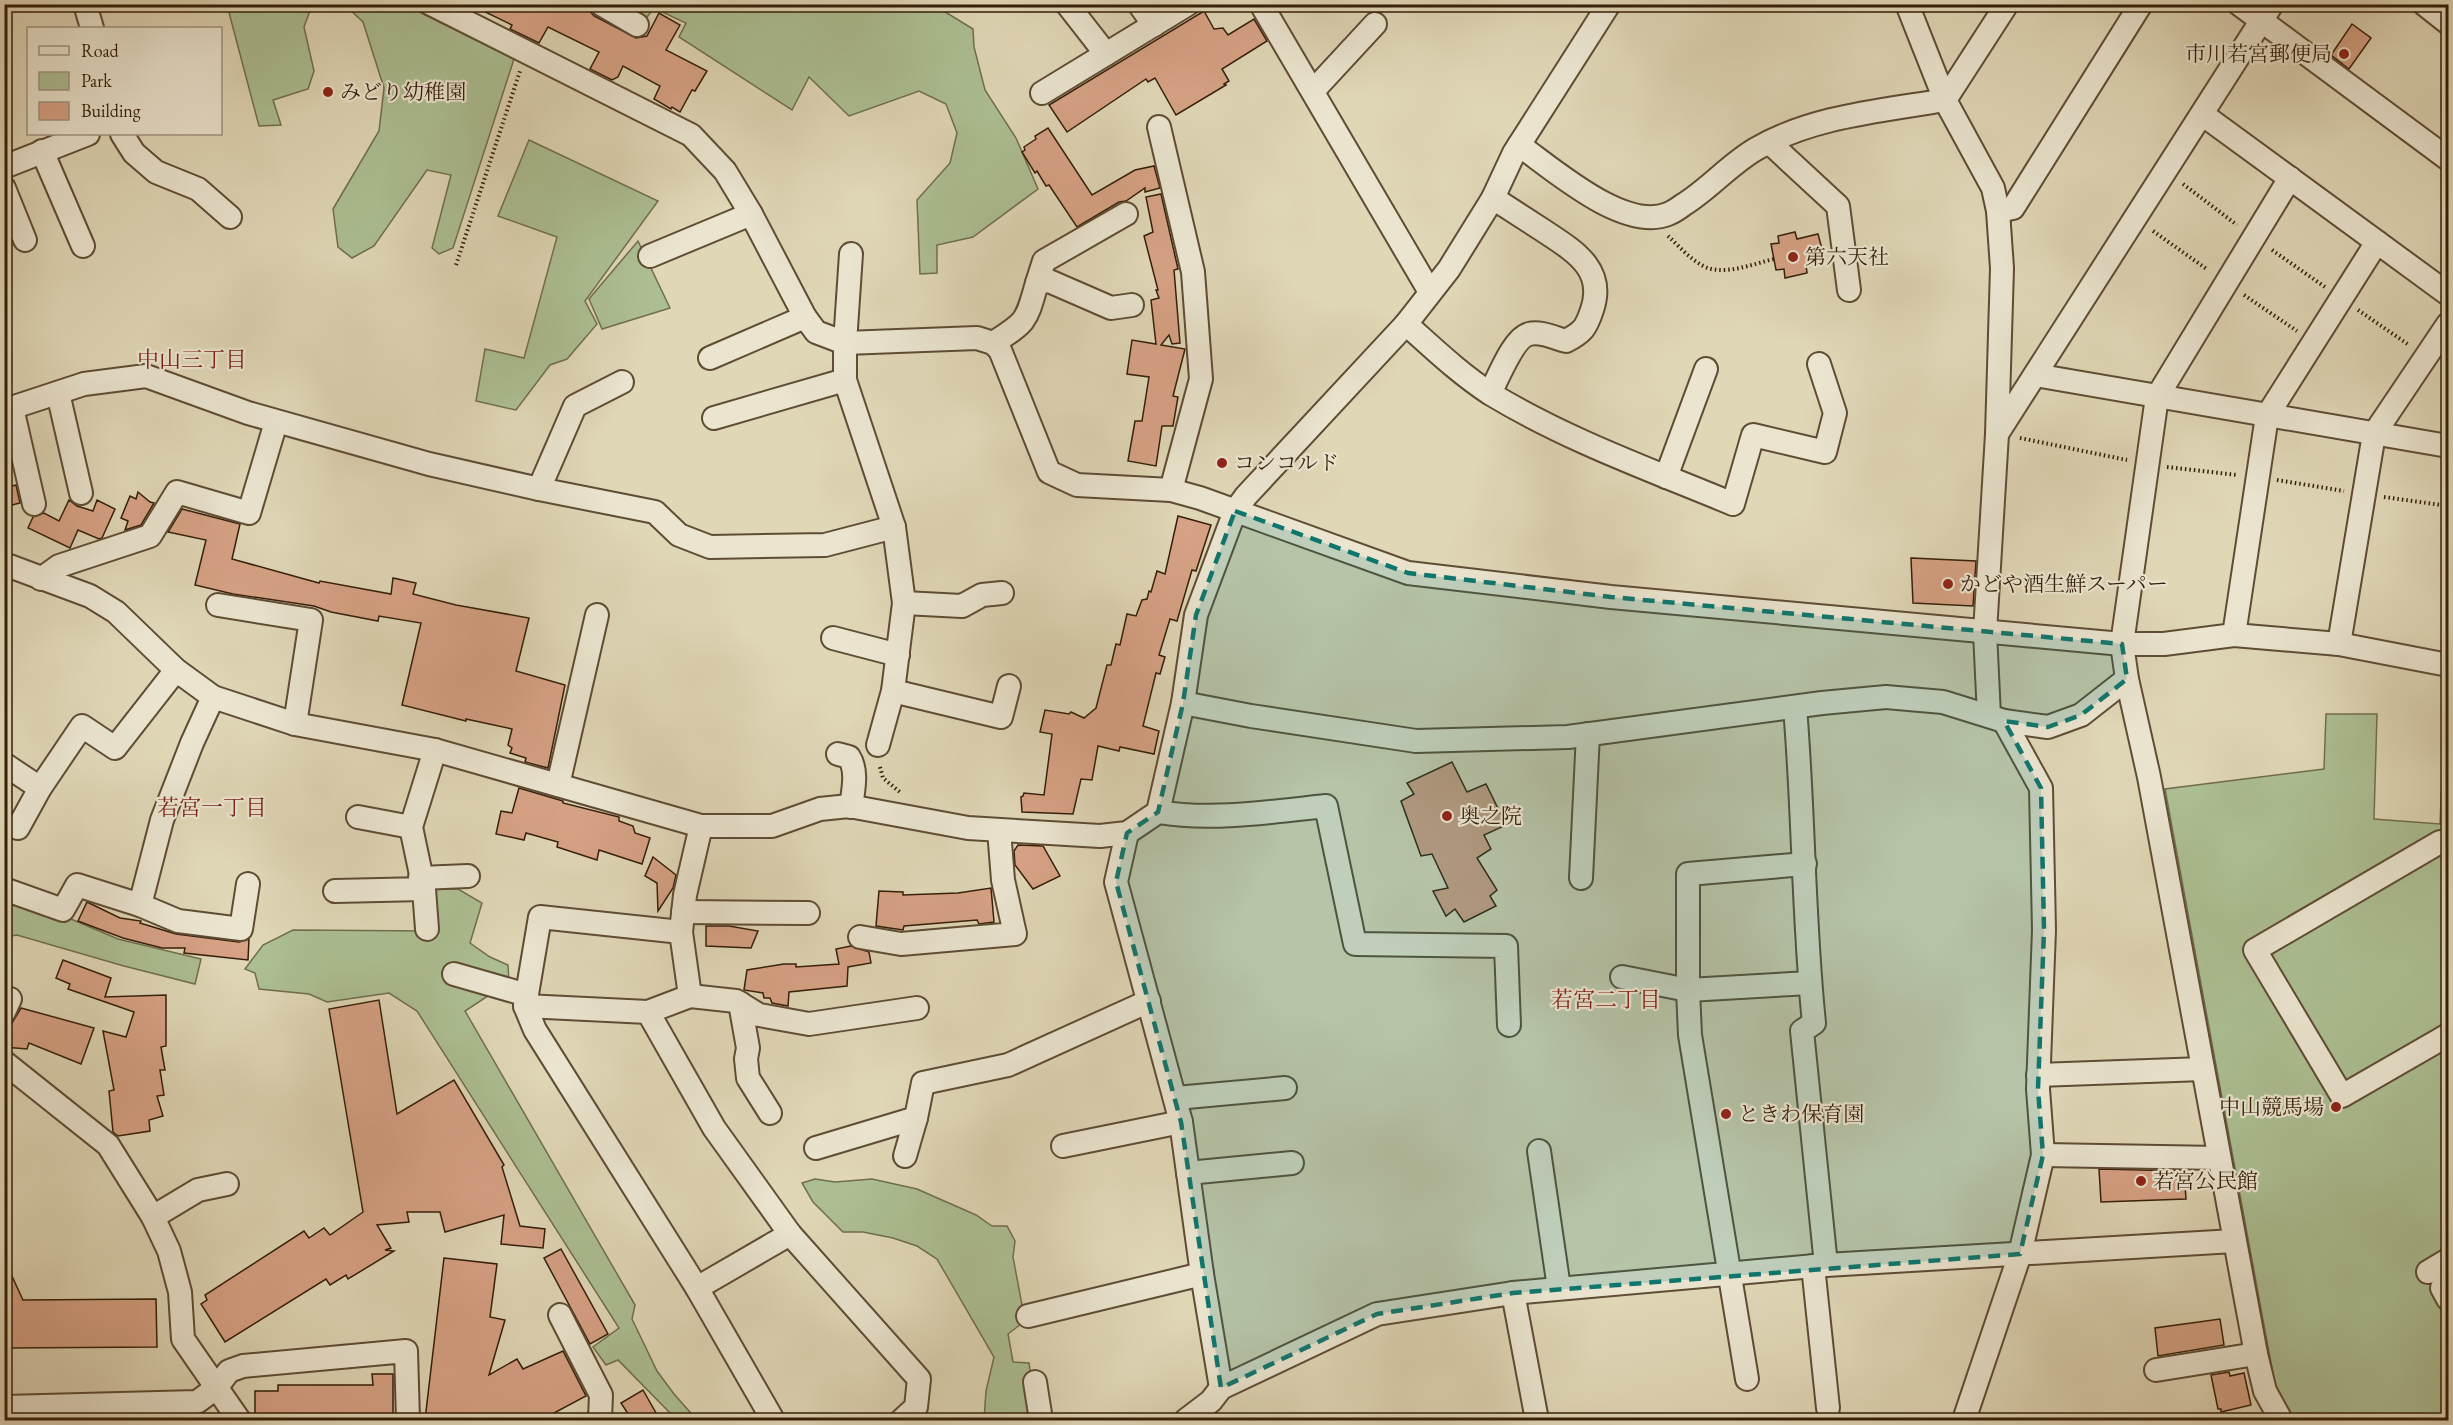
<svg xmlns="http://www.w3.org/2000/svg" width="2453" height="1425" viewBox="0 0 2453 1425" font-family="'EB Garamond','Noto Serif JP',serif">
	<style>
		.green { fill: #acbf93; stroke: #706e4e; stroke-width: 1.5 }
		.building { fill: #d7a285; stroke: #341e09; stroke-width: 1.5 }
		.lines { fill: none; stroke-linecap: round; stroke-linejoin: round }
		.minor-casing { stroke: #5f4c34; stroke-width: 26 }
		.path { stroke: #341e09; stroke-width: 4; stroke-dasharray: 1.5 3; stroke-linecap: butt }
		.minor { stroke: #ebe5d0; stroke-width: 22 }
		.marked { fill: #0f766e; fill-opacity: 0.2; stroke: #0f766e; stroke-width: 4.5; stroke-dasharray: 12 8; stroke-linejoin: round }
		.poi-dot { fill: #8f2418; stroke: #ebe5d0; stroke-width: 2 }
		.labels { text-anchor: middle; stroke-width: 4.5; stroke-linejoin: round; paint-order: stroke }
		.poi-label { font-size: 21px; fill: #341e09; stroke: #ebe5d0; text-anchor: start }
		.neighbourhood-label { font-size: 22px; fill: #7a1f14; stroke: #ebe5d0 }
	</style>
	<rect width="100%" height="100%" fill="#e0d7b7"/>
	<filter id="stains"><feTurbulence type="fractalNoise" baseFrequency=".00333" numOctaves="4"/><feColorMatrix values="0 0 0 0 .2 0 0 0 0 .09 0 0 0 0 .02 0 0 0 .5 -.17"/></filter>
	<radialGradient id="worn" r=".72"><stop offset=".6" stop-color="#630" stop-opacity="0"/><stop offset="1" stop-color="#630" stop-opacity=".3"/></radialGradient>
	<g class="green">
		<polygon points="227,5 312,5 304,27 314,71 308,89 273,100 281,125 259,126"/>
		<polygon points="345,5 405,5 514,59 453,248 439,254 432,248 451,175 427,170 374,246 352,258 338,247 333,209 379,131 384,88 363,22"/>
		<polygon points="616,5 934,5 973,29 974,47 985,90 1016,138 1038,189 973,237 937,245 937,273 920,274 917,200 950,163 957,133 946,104 919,91 849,116 809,77 792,110 679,37 686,23 654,8 644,21"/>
		<polygon points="529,140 658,201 585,301 597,324 567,359 550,365 516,410 476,401 485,349 524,358 557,237 498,216"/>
		<polygon points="638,241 670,308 602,329 589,299"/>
		<polygon points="2326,714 2377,714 2374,819 2440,824 2442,777 2448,781 2448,1420 2295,1420 2276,1390 2165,789 2324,769"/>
		<polygon points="426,889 458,889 482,903 470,943 490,957 508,965 509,982 465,1011 635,1305 632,1319 657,1371 674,1394 697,1420 675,1420 670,1413 618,1360 606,1365 593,1347 619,1328 417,1011 389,993 327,1002 309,994 259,989 255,973 245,969 263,945 293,930 431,931"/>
		<polygon points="4,895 64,916 118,939 201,959 195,984 124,966 17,935 5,937"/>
		<polygon points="815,1179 835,1182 872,1179 917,1189 976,1215 992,1226 1007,1226 1015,1241 1013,1257 1025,1321 1008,1334 1013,1362 1029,1363 1037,1420 984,1420 986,1391 994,1357 937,1259 917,1246 893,1238 863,1232 843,1232 813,1202 802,1183"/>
	</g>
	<g class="building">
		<polygon points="469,4 579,4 589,10 594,16 636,38 647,36 659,13 680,25 666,50 707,71 695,91 692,90 680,112 672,107 671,109 654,99 660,86 623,66 618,77 612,80 590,69 599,52 548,27 539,43 510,29 512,25"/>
		<polygon points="1204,11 1214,29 1223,28 1228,35 1254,19 1267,41 1222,69 1229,81 1224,84 1226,85 1176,115 1155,78 1148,82 1146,79 1067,132 1049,105"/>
		<polygon points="2352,24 2371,38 2349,69 2331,55"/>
		<polygon points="1048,128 1092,195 1135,170 1154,166 1160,188 1145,192 1145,188 1126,201 1119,202 1077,227 1049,185 1046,186 1037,171 1035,173 1022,152 1025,150 1024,147 1036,139 1035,136"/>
		<polygon points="1161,194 1178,269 1174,270 1180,343 1172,344 1169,335 1161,345 1185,349 1173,396 1178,397 1173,426 1162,426 1156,466 1128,461 1135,421 1142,421 1149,377 1127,374 1132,340 1156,344 1151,300 1159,298 1156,290 1158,290 1144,236 1153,232 1146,197"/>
		<polygon points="1795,232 1797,239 1818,234 1825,260 1806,265 1807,273 1785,278 1784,269 1776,270 1771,244 1779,243 1778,236"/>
		<polygon points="16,485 20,503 4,507 4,488"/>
		<polygon points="138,492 150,502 154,503 141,525 125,530 128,521 121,518 130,496 136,499"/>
		<polygon points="69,500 77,506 93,511 97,500 115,509 102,538 99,539 78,530 70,548 28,528 33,517 44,513 59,521"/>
		<polygon points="182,509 240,524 232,559 319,583 320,581 391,594 393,578 416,583 413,594 456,605 529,618 516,671 565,685 548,768 525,762 526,758 510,753 512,748 508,745 512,729 466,719 466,721 402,705 421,623 379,616 378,621 331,612 314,606 233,594 195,585 206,540 168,532"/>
		<polygon points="1178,516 1211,525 1196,571 1192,570 1177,621 1170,619 1159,655 1165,657 1160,674 1156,673 1143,726 1159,731 1154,754 1120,747 1119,751 1098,746 1092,780 1081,779 1073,814 1022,812 1021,797 1023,796 1024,793 1044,795 1052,734 1040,732 1045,710 1069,714 1071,712 1084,718 1096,708 1107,665 1111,665 1116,644 1120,645 1127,614 1136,616 1142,600 1147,599 1149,591 1151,592 1157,571 1165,574"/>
		<polygon points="1911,558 1976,561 1973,606 1913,603"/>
		<polygon points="1452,762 1467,792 1486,784 1506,825 1484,835 1491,849 1477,858 1497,890 1490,896 1496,906 1464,922 1455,909 1446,916 1433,891 1448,888 1432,854 1421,856 1401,801 1414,794 1407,783"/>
		<polygon points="519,788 563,801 563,803 619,817 619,821 633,826 635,833 650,838 642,864 599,850 597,860 557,847 558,842 526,833 524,840 496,834 501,811 512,813"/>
		<polygon points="1018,845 1043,846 1060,876 1033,889 1015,865 1014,851"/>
		<polygon points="653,857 676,875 673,888 658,911 657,883 645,876"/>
		<polygon points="991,888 994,922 979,924 977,920 904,926 903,930 876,926 879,891 903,892 903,895 958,893"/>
		<polygon points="87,902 120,918 141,921 140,923 176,934 239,942 249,939 248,960 184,953 185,948 162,948 123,938 91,926 78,921"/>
		<polygon points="706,926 729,926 758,931 751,948 706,946"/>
		<polygon points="851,946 869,952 871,963 848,967 847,986 789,992 788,1006 772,1003 770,998 764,998 763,993 744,990 747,970 784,964 796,964 796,967 839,964 836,949"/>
		<polygon points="63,960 111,978 105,997 166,995 166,1046 161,1047 165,1070 160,1070 164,1095 157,1096 163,1116 149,1120 150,1131 118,1136 113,1132 109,1091 114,1090 103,1031 126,1037 134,1012 68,989 70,984 56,978"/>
		<polygon points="379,1000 397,1114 454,1080 504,1165 502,1167 520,1226 545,1229 543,1248 501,1244 504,1215 445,1232 440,1212 407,1212 409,1222 377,1225 391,1248 385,1250 394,1251 348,1279 346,1275 330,1285 326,1279 225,1342 201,1304 207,1300 205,1295 304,1231 309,1238 324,1228 330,1235 363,1212 329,1009"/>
		<polygon points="21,1008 94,1028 81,1064 29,1043 27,1049 4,1047 4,1025 12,1023"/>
		<polygon points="2099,1169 2184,1171 2186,1199 2101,1202"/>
		<polygon points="561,1249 608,1334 590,1344 544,1258"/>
		<polygon points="444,1258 497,1264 490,1317 505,1320 489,1375 517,1359 523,1369 563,1351 586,1396 541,1420 425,1420"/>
		<polygon points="4,1259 23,1300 156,1299 157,1347 4,1348"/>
		<polygon points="2220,1319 2224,1345 2158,1356 2155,1328"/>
		<polygon points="2229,1372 2230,1376 2244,1373 2251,1405 2221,1412 2221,1409 2218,1409 2211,1375"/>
		<polygon points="372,1374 393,1374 393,1415 287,1415 287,1420 255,1420 255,1391 278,1391 278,1385 373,1385"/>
		<polygon points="643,1390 660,1420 632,1420 621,1403"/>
	</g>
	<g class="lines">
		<defs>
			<g id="minor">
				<polyline points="85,4 92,28"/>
				<polyline points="431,4 691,135 725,171 751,214 805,317 816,332 845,343 977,338 993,343 1000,350 1049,472 1077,485 1171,490 1200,498 1408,573 1611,597 2122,644 2164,644 2234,635 2339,644 2448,665"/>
				<polyline points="601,4 637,25"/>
				<polyline points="1067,4 1106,54"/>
				<polyline points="1139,4 1154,25"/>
				<polyline points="1261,4 1430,292"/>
				<polyline points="1907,4 1945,100 1993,188 1998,211 2002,268 1997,434 1985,632 1989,716"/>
				<polyline points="2239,4 2448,159"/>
				<polyline points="2424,4 2448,23"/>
				<polyline points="1313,91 1375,24"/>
				<polyline points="1042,93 1188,4"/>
				<polyline points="2202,114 2448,294"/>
				<polyline points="1159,127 1193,272 1201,379 1171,490"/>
				<polyline points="122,134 134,153 156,172 198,189 230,217"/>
				<polyline points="1770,143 1838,206 1849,290"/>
				<path d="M1519 145C1553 169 1624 232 1668 214 1673 212 1679 208 1683 205 1709 189 1730 164 1756 149 1813 116 1881 111 1945 100L2007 4"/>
				<polyline points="42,151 83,246"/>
				<polyline points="4,167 88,134"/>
				<polyline points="4,188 25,240"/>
				<polyline points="1998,211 2013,208 2141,4"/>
				<polyline points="851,254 845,343 845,380 894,527 904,603 893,691 878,745"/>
				<polyline points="650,256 751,214"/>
				<polyline points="1037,283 1044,261 1126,214"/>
				<path d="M1406 324C1433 348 1460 374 1491 394 1567 440 1651 470 1733 504L1753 435 1825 452 1835 413 1819 364"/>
				<path d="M993 343C1028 321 1026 321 1037 283L1049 281 1111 308 1132 305"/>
				<polyline points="710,358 805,317"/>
				<polyline points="2035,375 2448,446"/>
				<polyline points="58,393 81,493"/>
				<path d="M1490 393C1498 379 1513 338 1529 334 1541 331 1555 338 1566 341 1583 332 1586 328 1592 310 1606 269 1574 251 1544 231 1527 220 1510 209 1493 198"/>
				<polyline points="12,408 34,504"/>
				<polyline points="4,413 8,409 84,384 146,376 248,413 429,464 539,489 655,512 679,535 710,547 825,545 894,527"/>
				<polyline points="714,418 845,380"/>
				<polyline points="1997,434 2272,4"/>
				<polyline points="1666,477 1706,369"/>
				<polyline points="539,489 575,406 622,382"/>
				<polyline points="4,564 90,596 116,612 176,670 213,697 295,724 435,750 701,826 772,826 820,809 849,806 968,828 1100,836 1127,833 1158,812 1183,703 1196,615 1235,511 1246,496 1406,324 1449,269 1493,198 1514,153 1609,4"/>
				<polyline points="41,579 59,566 150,536 177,492 249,513 276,422"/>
				<polyline points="904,603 962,606 982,595 1002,593"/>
				<polyline points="218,605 311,620 295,724"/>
				<polyline points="2234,635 2267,416 2377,242"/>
				<polyline points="833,638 898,655"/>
				<polyline points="2339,644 2374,434 2448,324"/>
				<polyline points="893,691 1001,717 1009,686"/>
				<polyline points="1183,703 1251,716 1416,741 1568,737 1822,703 1886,697 1943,702 2004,721 2048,727 2081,715 2127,679"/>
				<path d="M1795 708C1804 813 1803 918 1814 1023L1802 1031 1826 1265"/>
				<path d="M838 754 849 757C858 771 853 791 851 807"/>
				<polyline points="4,764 40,788"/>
				<polyline points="558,785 597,615"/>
				<path d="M1158 812C1213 821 1270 812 1326 806L1355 944 1506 946 1509 1025"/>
				<polyline points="358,817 411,827"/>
				<polyline points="701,826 685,895 681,932 690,996 648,1012 714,1128 790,1234 919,1379 916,1407 902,1420"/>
				<polyline points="18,828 40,788 82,726 115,748 176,670"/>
				<polyline points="1127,833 1116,882 1181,1122 1202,1274 1221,1388"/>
				<polyline points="2448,844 2440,842 2255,950 2342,1096 2448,1035"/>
				<polyline points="420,878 468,876"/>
				<polyline points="1581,878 1588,734"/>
				<polyline points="4,889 63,910 77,885 140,905 162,820 192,743 213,697"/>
				<polyline points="424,889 427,929"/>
				<polyline points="335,891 424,889 411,827 435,750"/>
				<polyline points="140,905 178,921 241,929 248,884"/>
				<polyline points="683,912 808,913"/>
				<polyline points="681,932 540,917 525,1006 535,1030 697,1288 773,1420"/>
				<polyline points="860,937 901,944 1015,934 1003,880 999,830"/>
				<polyline points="454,974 527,995"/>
				<polyline points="1622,977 1688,990 1810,983"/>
				<polyline points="690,996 736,1001 759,1015 809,1024 917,1008"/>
				<polyline points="740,1003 748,1048 746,1059 748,1078 770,1113"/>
				<polyline points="525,1006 648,1012"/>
				<polyline points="4,1012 10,999"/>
				<polyline points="4,1062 108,1145 153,1217 169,1251 180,1292 183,1339 239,1420"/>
				<polyline points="2038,1075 2203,1069"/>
				<polyline points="1176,1098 1285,1088"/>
				<polyline points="1063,1146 1181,1122"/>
				<polyline points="816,1148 916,1118 923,1083 1008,1065 1149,1001"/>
				<polyline points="1539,1151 1559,1288"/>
				<polyline points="2043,1155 2219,1158"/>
				<polyline points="905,1156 916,1118"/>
				<polyline points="1188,1173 1292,1163"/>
				<polyline points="153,1217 198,1190 227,1184"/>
				<polyline points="1813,1266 1828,1408"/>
				<polyline points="2428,1272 2448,1260"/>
				<polyline points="697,1288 790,1234"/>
				<polyline points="2442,1288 2448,1299"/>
				<polyline points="1513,1293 1537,1420"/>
				<polyline points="560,1315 601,1395 600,1419 597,1420"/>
				<polyline points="1028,1316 1202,1274"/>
				<polyline points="2156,1370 2256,1354"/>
				<polyline points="1747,1379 1690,1035 1688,990 1688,874 1805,864"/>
				<polyline points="1035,1382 1041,1420"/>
				<polyline points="4,1407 197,1402 216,1388 229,1371 243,1366 406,1351 408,1420"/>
				<polyline points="1186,1420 1211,1401 1221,1388 1377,1314 1513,1293 1826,1265 2234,1241"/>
				<polyline points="1964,1420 2020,1254 2043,1155 2038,1089 2044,930 2041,788 2004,721"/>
				<polyline points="2281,1420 2265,1391 2256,1354 2149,777 2127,679 2122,644 2157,397 2290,178"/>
			</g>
		</defs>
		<use href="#minor" class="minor-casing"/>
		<g class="path">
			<polyline points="2183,184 2237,225"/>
			<polyline points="2153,231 2208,270"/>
			<path d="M1668 236C1678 245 1688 257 1700 264 1720 278 1752 264 1774 259"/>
			<polyline points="2272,250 2325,287"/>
			<polyline points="456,265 520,71"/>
			<polyline points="2244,295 2297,331"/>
			<polyline points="2358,310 2409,345"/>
			<polyline points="2020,438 2127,460"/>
			<polyline points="2167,467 2237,475"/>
			<polyline points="2277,480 2344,491"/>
			<polyline points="2384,497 2448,506"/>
			<polyline points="880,767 883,778 901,793"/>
		</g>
		<use href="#minor" class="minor"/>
	</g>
	<path class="marked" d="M1235 511 1408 573 1611 597 2122 644 2127 679 2081 715 2048 727 2004 721 2041 788 2044 930 2038 1089 2043 1155 2020 1254 1513 1293 1377 1314 1221 1388 1181 1122 1116 882 1127 833 1158 812 1183 703 1196 615Z"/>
	<g class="poi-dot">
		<circle cx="2344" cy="54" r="6"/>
		<circle cx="328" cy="92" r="6"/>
		<circle cx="1793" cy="257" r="6"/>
		<circle cx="1222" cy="463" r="6"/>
		<circle cx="1948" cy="584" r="6"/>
		<circle cx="1447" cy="816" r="6"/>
		<circle cx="2336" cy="1107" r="6"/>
		<circle cx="1726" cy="1114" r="6"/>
		<circle cx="2141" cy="1181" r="6"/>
	</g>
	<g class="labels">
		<g class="poi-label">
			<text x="2332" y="61" text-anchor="end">市川若宮郵便局</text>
			<text x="340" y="99">みどり幼稚園</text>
			<text x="1805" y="264">第六天社</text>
			<text x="1234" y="470">コンコルド</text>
			<text x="1960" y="591">かどや酒生鮮スーパー</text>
			<text x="1459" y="823">奥之院</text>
			<text x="2324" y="1114" text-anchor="end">中山競馬場</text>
			<text x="1738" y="1121">ときわ保育園</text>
			<text x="2153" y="1188">若宮公民館</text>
		</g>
		<g class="neighbourhood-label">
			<text x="192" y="367">中山三丁目</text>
			<text x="212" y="815">若宮一丁目</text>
			<text x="1606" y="1007">若宮二丁目</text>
		</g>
	</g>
	<rect width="2453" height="1425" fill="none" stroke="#e0d7b7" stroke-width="24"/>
	<rect x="6" y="6" width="2441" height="1413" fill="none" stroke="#341e09" stroke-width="3"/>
	<rect x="12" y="12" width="2429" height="1401" fill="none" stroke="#341e09" stroke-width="1.5"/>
	<rect x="27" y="27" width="195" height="108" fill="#ebe5d0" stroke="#a29580" stroke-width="1.5"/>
	<rect x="39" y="46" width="30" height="9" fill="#ebe5d0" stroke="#a29580" stroke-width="1.5"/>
	<text x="81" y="57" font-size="18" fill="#341e09">Road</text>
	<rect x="39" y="72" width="30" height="18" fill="#acbf93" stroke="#a29580" stroke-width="1.5"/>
	<text x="81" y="87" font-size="18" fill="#341e09">Park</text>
	<rect x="39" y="102" width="30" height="18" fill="#d7a285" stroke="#a29580" stroke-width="1.5"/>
	<text x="81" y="117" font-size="18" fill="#341e09">Building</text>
	<rect width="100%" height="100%" filter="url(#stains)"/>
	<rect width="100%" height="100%" fill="url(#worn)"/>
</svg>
